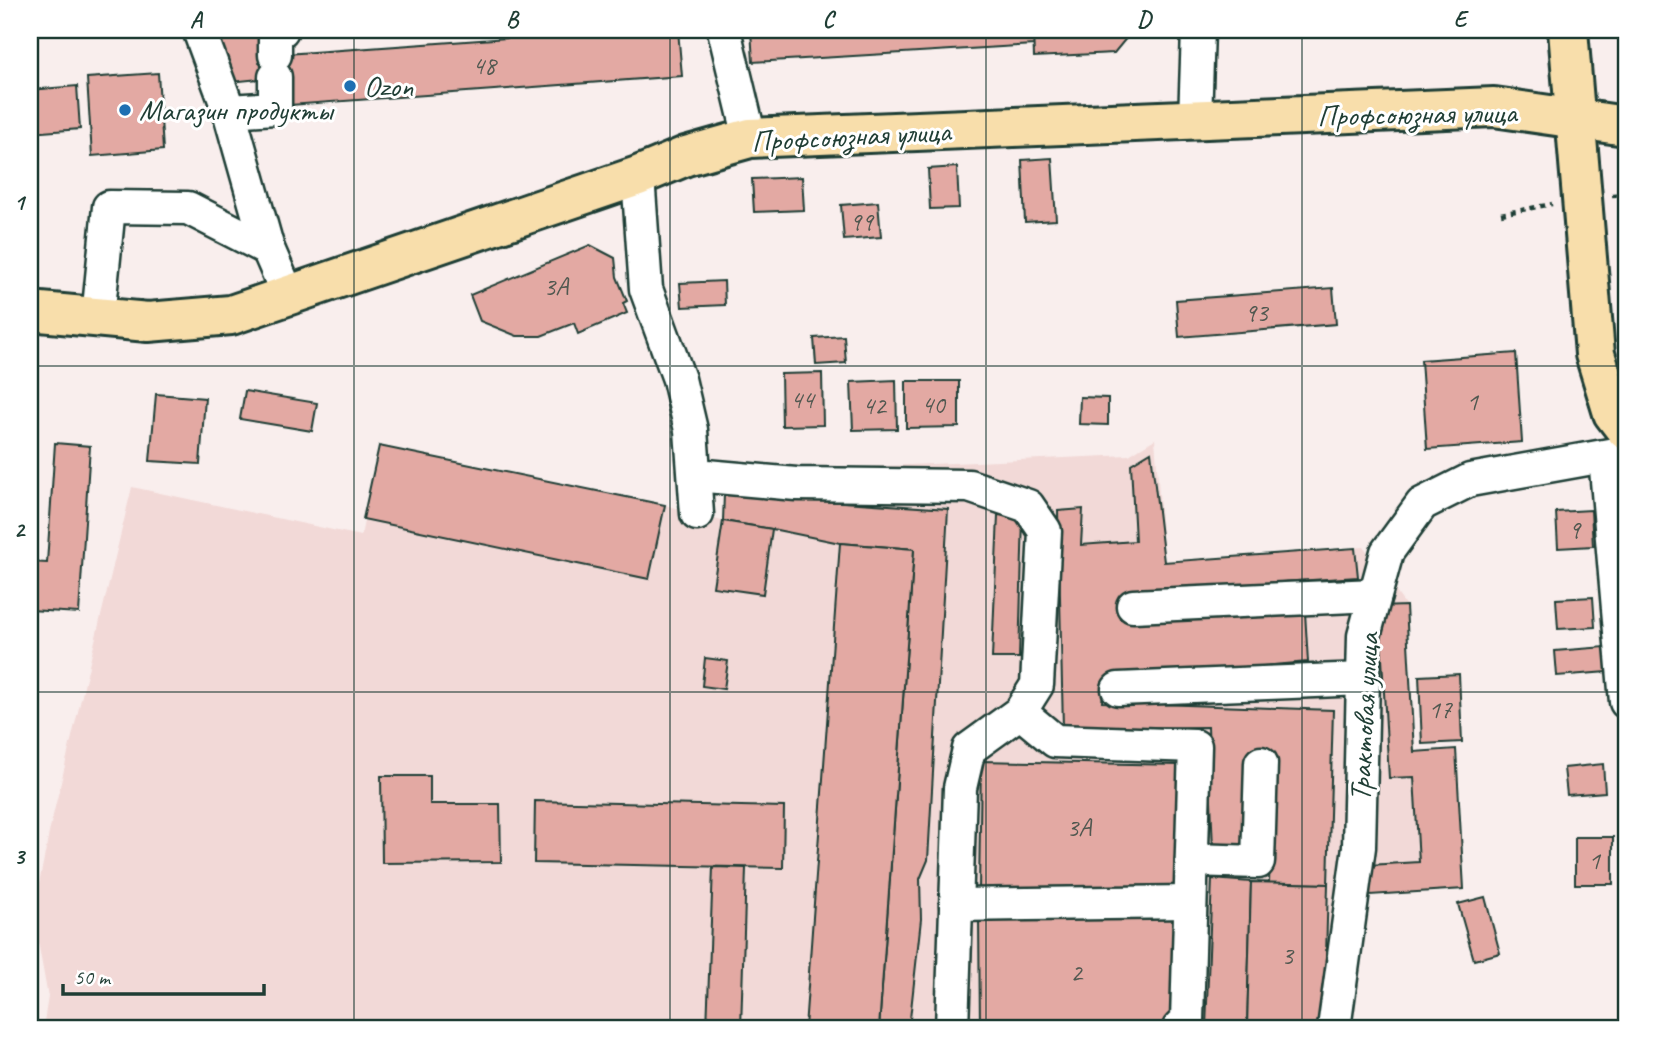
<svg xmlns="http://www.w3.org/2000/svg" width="1656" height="1058" viewBox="0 0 1656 1058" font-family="Caveat,sans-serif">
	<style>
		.built { fill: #f2d9d7 }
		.building { fill: #e3a9a3; stroke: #1f3d34; stroke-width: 2 }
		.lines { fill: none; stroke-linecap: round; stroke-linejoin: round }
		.minor-casing { stroke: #1f3d34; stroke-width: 37 }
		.major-casing { stroke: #1f3d34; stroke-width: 44 }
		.path { stroke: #1f3d34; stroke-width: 4.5; stroke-dasharray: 5 5; stroke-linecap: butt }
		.minor { stroke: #fff; stroke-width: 32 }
		.major { stroke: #f8deab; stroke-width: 38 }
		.grid { fill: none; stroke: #1f3d34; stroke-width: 2; stroke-opacity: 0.55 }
		.poi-dot { fill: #1f6fb2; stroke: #fff; stroke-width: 2.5 }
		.labels { text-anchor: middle; stroke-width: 6; stroke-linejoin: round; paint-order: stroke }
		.number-label { font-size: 26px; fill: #505850 }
		.poi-label { font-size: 30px; fill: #1f3d34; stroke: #fff; text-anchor: start }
		.street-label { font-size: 30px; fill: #1f3d34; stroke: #fff }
		.neatline { fill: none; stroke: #1f3d34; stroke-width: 2.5 }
		.grid-label { font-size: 23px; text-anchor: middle; font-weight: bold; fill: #1f3d34 }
	</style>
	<rect width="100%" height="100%" fill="#f9eeed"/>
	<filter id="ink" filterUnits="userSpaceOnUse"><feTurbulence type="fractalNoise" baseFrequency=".0143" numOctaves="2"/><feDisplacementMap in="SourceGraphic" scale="14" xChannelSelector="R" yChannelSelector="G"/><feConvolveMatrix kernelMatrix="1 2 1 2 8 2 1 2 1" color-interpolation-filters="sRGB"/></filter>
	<g filter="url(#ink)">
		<polygon class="built" points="1155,439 1164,562 1364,547 1406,606 1414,751 1456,749 1464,889 1370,895 1325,1028 741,1028 746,868 713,867 707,1028 43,1028 48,997 33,914 50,828 132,487 361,536 379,446 665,505 722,521 724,494 752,472 1129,455"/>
		<g class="building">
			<polygon points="217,30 261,30 286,54 287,76 221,83"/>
			<polygon points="618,30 678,30 682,76 290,105 286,54"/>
			<polygon points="751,30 1033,30 1034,45 753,62"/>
			<polygon points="1033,30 1133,30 1114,53 1034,57"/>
			<polygon points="158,73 163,150 92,156 87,78"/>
			<polygon points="77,86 80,129 30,133 30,90"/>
			<polygon points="1052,158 1056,220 1025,222 1022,160"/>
			<polygon points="957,167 959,208 930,209 928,169"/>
			<polygon points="802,177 804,210 754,212 752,179"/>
			<polygon points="878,202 881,237 844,240 841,205"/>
			<polygon points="590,245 615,258 617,277 627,301 623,303 627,313 578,334 574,323 541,336 517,336 480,321 470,295"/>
			<polygon points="724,281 725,305 682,307 680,283"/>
			<polygon points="1333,288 1336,324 1179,337 1176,300"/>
			<polygon points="844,336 846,363 816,365 814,338"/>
			<polygon points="1516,353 1522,442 1427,449 1421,360"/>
			<polygon points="822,373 823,425 782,426 781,374"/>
			<polygon points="896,380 897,429 853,430 851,382"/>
			<polygon points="906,381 959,381 959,427 906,428"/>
			<polygon points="245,391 317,403 312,431 240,419"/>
			<polygon points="156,394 205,398 200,464 150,461"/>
			<polygon points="1080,397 1108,398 1108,425 1079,424"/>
			<polygon points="55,443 90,446 79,613 30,610 30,562 47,563"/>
			<polygon points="379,446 665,505 649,579 363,519"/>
			<polygon points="1151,452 1164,562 1355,548 1358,577 1123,592 1120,619 1305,612 1308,662 1104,680 1102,702 1333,710 1328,884 1269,883 1274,754 1249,752 1249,847 1213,849 1208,727 1063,728 1058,511 1083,509 1081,545 1135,541 1131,464"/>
			<polygon points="724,494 948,509 928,860 920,879 921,919 909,1028 879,1028 914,549 840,543 772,529 723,521"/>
			<polygon points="1591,510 1593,546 1558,548 1556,512"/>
			<polygon points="998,515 1023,516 1019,658 992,658"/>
			<polygon points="723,521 772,529 763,594 713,587"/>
			<polygon points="840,543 914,549 879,1028 805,1028"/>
			<polygon points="1593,597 1595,627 1558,629 1556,599"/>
			<polygon points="1406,606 1414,752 1456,749 1464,889 1370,895 1369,865 1419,862 1414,777 1389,778 1379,607"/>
			<polygon points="1605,647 1607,672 1557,676 1555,651"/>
			<polygon points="705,658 728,661 724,689 702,686"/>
			<polygon points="1459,674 1462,742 1422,744 1419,676"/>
			<polygon points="981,761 1180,765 1178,892 979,889"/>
			<polygon points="1603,764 1605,792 1567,795 1564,768"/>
			<polygon points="381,776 430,776 430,804 500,804 501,862 382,863"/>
			<polygon points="535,801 784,807 783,868 534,863"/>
			<rect x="1575" y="837" width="38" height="47"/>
			<polygon points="713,867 746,868 741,1028 707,1028"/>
			<polygon points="1212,879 1251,882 1247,1026 1206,1027"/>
			<polygon points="1251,882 1328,884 1324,1028 1247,1028"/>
			<polygon points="1485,897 1500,953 1474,960 1458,904"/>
			<polygon points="1173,917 1173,1025 1091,1026 1091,1028 980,1027 979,919"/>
			<polygon points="1040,1026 1039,1028 980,1028 980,1027"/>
		</g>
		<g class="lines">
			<defs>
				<g id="minor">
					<polyline points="199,30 229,111 268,249 288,295"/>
					<polyline points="724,30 750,138"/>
					<polyline points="275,55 275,33 282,30"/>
					<polyline points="229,111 275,108 275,77"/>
					<polyline points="1195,120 1198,30"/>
					<polyline points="638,176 646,289 679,379 691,430 697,514"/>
					<polyline points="98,318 109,207 188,208 268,249"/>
					<polyline points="1605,457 1626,702"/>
					<polyline points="695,475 796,484 969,486 1028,506 1045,531 1037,685 1020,712 969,749 960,788 952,1028"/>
					<polyline points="1133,606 1375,595"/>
					<polyline points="1118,689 1363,679"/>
					<polyline points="1020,712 1055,741 1195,746 1187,1020 1179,1028"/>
					<polyline points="1192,860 1258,862 1261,763"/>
					<polyline points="956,905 1190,902"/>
					<polyline points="1334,1028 1359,847 1364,636 1387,552 1422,504 1470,480 1626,452"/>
				</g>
				<g id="major">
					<polyline points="1568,30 1595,354 1613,413 1626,430"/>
					<polyline points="30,311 148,322 231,315 638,176 686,156 750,138 1494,107 1626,126"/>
				</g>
			</defs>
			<use href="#minor" class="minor-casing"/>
			<use href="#major" class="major-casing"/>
			<g class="path">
				<polyline points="1612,195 1626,194"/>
				<polyline points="1501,214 1552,204"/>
			</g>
			<use href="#minor" class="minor"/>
			<use href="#major" class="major"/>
		</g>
	</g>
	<path class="grid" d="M354 30V1028M670 30V1028M986 30V1028M1302 30V1028M30 366H1626M30 692H1626"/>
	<g class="poi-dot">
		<circle cx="350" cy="86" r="7"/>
		<circle cx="125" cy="110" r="7"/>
	</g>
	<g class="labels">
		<g class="number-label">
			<text x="484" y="74">48</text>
			<text x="861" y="230">99</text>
			<text x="556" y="295">3А</text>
			<text x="1256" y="321">93</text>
			<text x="802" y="408">44</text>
			<text x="1472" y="410">1</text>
			<text x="933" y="413">40</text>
			<text x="874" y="414">42</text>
			<text x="1574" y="538">9</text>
			<text x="1440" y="718">17</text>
			<text x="1079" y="836">3А</text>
			<text x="1594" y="869">1</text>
			<text x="1287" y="964">3</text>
			<text x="1076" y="981">2</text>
		</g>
		<g class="poi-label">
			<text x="364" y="96">Ozon</text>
			<text x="139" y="120">Магазин продукты</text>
		</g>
		<g class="street-label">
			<text transform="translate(1417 114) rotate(-1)" y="10">Профсоюзная улица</text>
			<text transform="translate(851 136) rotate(-3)" y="10">Профсоюзная улица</text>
			<text transform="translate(1364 717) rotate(-87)" y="10">Трактовая улица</text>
		</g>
	</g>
	<rect width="1656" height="1058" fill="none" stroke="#fff" stroke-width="77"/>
	<path d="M63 984v10h201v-10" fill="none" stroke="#1f3d34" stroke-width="3.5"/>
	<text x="74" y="984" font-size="21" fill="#1f3d34" stroke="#ffffff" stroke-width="5" paint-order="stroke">50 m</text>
	<rect x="38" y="38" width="1580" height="982" class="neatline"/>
	<g class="grid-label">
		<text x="196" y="27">A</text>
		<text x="512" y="27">B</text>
		<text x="828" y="27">C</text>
		<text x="1144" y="27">D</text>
		<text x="1460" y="27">E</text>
		<text x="19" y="210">1</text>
		<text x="19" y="537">2</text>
		<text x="19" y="864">3</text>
	</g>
</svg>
